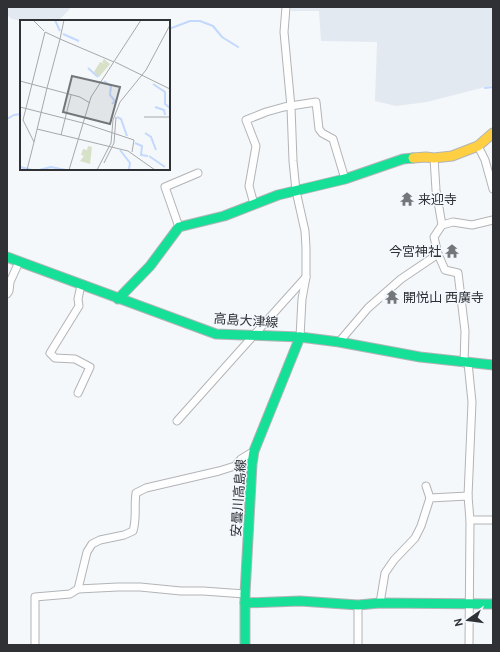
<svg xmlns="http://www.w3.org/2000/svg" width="500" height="652" viewBox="0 0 500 652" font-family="Cabin,'Noto Sans JP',sans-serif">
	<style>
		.built { fill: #e2e9f0 }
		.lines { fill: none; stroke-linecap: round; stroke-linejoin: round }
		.stream { stroke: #c3d8fd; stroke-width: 2 }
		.street-casing { stroke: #b2b4b7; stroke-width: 9 }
		.fast-casing { stroke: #b2b4b7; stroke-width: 11 }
		.slow-casing { stroke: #b2b4b7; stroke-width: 11 }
		.street { stroke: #fefefe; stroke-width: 7 }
		.fast { stroke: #16e098; stroke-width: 9 }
		.slow { stroke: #ffcf43; stroke-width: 9 }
		.labels { text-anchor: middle; stroke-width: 3; stroke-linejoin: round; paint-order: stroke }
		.poi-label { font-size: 13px; fill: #2f3134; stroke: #f2f8fe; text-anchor: start }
		.street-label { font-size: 13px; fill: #2f3134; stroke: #f2f8fe }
		.inset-river { fill: none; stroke: #c3d8fd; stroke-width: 2 }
		.inset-road { fill: none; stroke: #a6a8ab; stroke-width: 1 }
		.view { fill: #74777a; fill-opacity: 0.15; stroke: #74777a; stroke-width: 2 }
		.inset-edge { fill: none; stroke: #2f3134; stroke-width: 2 }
	</style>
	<rect width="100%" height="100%" fill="#f5f8fb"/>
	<g class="built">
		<polygon points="7,7 68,7 70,9 58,21 21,21 12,19 7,15"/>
		<polygon points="291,7 493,7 493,85 427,102 396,106 375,101 377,42 321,41 319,11 291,11"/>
	</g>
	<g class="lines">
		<g class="stream">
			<polyline points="169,29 190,21 200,21 213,26 222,37 238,47"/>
			<polyline points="485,88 493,87"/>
			<polyline points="7,119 14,115 21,114"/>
		</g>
		<defs>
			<g id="street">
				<polyline points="286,7 284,32 291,107 293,161 296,191 305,231 306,248 306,277 302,299 300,337"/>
				<polyline points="478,146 485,160 493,189"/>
				<polyline points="254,204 249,186 256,146 246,120 266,112 284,107 316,102 319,129 322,133 333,139 345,179"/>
				<polyline points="442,225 453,222 472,225 493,220"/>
				<polyline points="179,227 165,187 198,173"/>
				<polyline points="438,254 445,270 458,273 465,331 464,363"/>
				<polyline points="7,294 9,291 10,282 19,262"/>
				<polyline points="339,342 368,308 401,279 438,254 434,237 442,225 436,190 434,158"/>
				<polyline points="468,363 472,402 468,496 470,520 469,645"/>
				<polyline points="78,393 90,367 75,359 55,358 50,353 79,306 78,299 81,285"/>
				<polyline points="177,421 306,277"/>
				<polyline points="426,486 430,498"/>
				<polyline points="470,520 493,520"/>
				<path d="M78 589 87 552 92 544 100 540 124 535 133 531C137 518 134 506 136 493L146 488 219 471 235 466 241 459 254 451"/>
				<polyline points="380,603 385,573 394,560 415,538 421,526 430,498 468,496"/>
				<polyline points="358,605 358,645"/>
				<polyline points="35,645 35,597 70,594 78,589 118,587 140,587 181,591 203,591 245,594"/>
			</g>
			<g id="fast">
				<polyline points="7,257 216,334 300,337 339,342 420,357 493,365"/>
				<polyline points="118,299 150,266 179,227 224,216 278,195 345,179 403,159 413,158"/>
				<polyline points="245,603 300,601 358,605 380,603 493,604"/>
				<polyline points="245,645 245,594 252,464 254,451 300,337"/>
			</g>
			<polyline id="slow" points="413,158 426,157 434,158 452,156 478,146 493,133"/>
		</defs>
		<use href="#street" class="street-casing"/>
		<use href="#fast" class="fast-casing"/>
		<use href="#slow" class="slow-casing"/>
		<use href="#street" class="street"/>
		<use href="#fast" class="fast"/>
		<use href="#slow" class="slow"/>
	</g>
	<defs>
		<symbol id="temple-bare" viewBox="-9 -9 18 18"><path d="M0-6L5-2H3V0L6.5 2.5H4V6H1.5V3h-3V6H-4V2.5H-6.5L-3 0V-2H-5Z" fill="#74777a" stroke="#f2f8fe" stroke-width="2.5" paint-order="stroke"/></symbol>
	</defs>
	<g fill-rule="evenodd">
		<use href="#temple-bare" x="397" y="189" width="20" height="20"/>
		<use href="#temple-bare" x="442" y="241" width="20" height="20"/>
		<use href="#temple-bare" x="382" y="287" width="20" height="20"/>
	</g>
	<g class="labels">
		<g class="poi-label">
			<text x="418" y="204">来迎寺</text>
			<text x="441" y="256" text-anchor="end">今宮神社</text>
			<text x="403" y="302">開悦山 西廣寺</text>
		</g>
		<g class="street-label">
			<text transform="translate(246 320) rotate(4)" y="5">高島大津線</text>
			<text transform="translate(238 498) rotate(-86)" y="5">安曇川高島線</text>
		</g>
	</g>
	<g transform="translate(20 20)">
		<rect width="150" height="150" fill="#f5f8fb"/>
		<path d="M84 39 90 44 79 57 74 52 80 42 85 44 82 42ZM68 126 72 127 70 144 60 141 64 136 61 135 63 129 67 130Z" fill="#d6e1c8"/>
		<path class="inset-river" d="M35 0 40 11M43 14 59 21M68 48 78 57M84 61 91 66 90 75 95 81 92 84M133 64 145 72V84L150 88M135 87 144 90 145 95M97 97 101 99 107 116M125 113 131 117 136 130M115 123 122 126 121 135 128 136M100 130 110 143 109 149M129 136 145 147M0 147 12 150M19 150 31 147 46 150"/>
		<path class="inset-road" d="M13 0 24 11M25 12 40 19 27 68M40 19 94 42M40 19 44 0M95 42 150 69M0 61 60 77 70 83M0 87 63 103 114 120M124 97H150M17 109 108 131 135 150M41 115 51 75M14 122 27 68M112 132 114 120M84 143 94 123 96 97M7 150 14 122 3 100 25 12M49 150 71 77 121 0M77 150 91 123 93 100 100 82 126 50 150 5"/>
		<path class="view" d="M52 56 100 67 90 104 43 92Z"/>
		<rect width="150" height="150" class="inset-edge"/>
	</g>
	<rect width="500" height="652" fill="none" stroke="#2f3134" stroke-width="16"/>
	<g transform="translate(468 620) rotate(256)" stroke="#f2f8fe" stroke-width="3" paint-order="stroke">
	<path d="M0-3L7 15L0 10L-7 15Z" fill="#2f3134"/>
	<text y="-6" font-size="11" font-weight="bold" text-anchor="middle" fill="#2f3134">N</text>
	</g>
</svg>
